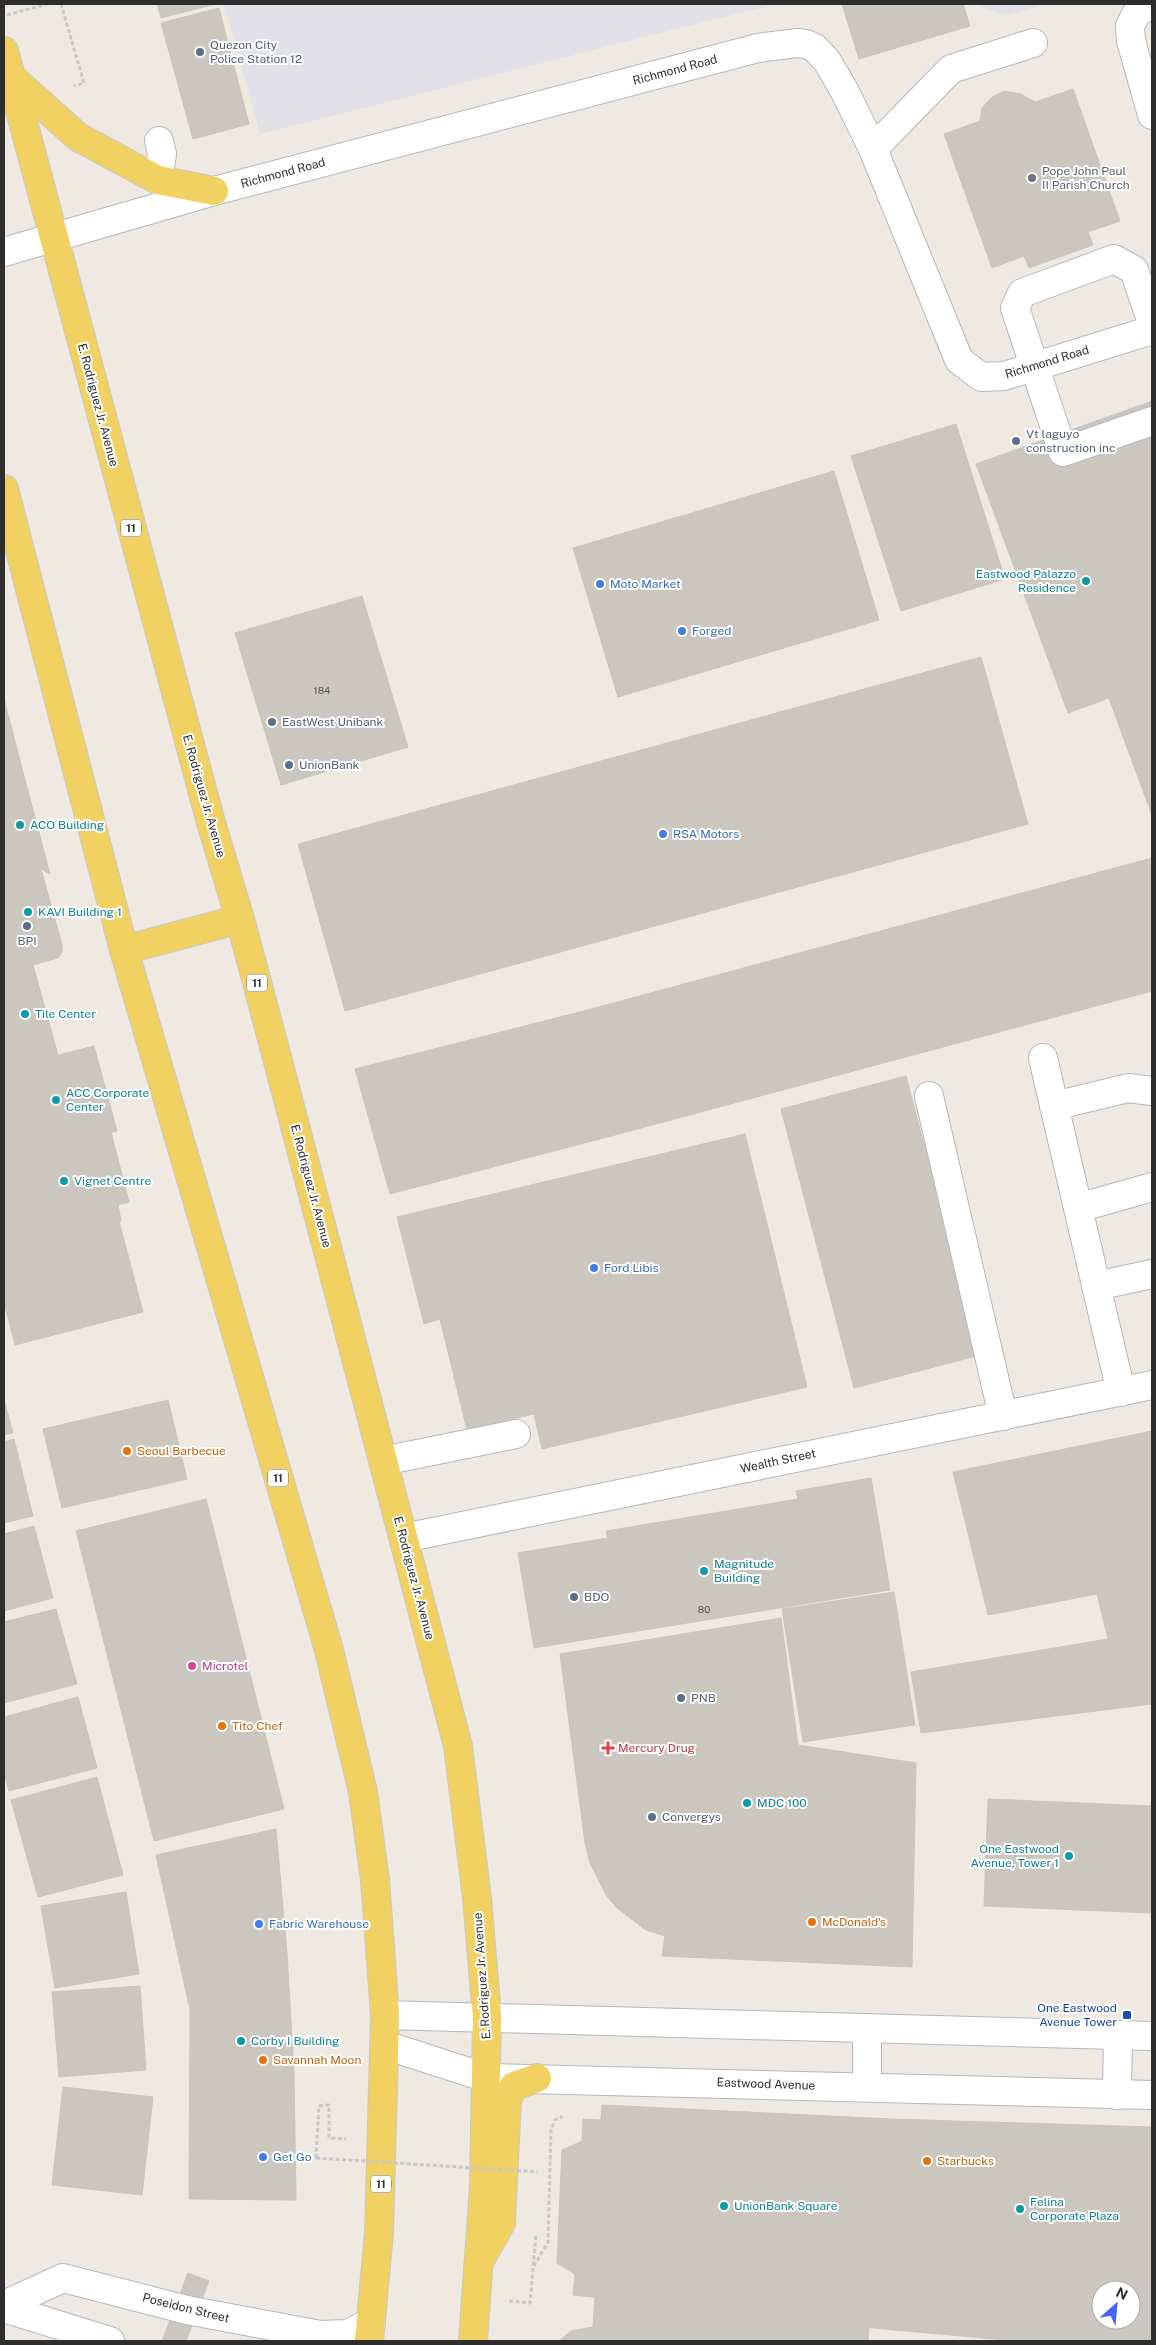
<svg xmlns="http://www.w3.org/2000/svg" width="1156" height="2345" viewBox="0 0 1156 2345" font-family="'Public Sans',sans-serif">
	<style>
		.industrial { fill: #e3e1e8 }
		.building { fill: #cbc7bf; stroke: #cbc5ba; fill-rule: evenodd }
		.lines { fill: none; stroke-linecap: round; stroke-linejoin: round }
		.minor-casing { stroke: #b4b7c1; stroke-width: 30 }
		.major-casing { stroke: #c9c9c9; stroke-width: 30 }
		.path { stroke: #c9c9c9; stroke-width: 3; stroke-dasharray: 4 2.5; stroke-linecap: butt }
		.minor { stroke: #fff; stroke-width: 28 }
		.major { stroke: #f2d163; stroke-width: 28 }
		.path-bridge { stroke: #c9c9c9; stroke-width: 3; stroke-dasharray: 4 2.5; stroke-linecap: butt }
		.service-dot { fill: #5c6f8a; stroke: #fff; stroke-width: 2 }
		.worship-dot { fill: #6b7280; stroke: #fff; stroke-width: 2 }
		.culture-dot { fill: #0f9aa8; stroke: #fff; stroke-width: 2 }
		.shop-dot { fill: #3f7fe0; stroke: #fff; stroke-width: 2 }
		.food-dot { fill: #e8710a; stroke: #fff; stroke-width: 2 }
		.hotel-dot { fill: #d1479c; stroke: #fff; stroke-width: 2 }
		.health-dot { fill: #e0444e; stroke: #fff; stroke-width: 2 }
		.transit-dot { fill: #1a4fb4; stroke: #fff; stroke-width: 2 }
		.labels { text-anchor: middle; stroke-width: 4; stroke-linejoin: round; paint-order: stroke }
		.number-label { font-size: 10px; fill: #555452 }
		.shield { fill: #fff; stroke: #6d6d6d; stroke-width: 1 }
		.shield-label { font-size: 11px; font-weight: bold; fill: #2e2e2e }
		.service-label { font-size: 12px; fill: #4e5e75; stroke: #fff; text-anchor: start }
		.street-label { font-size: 12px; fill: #2e2e2e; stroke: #fff }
		.worship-label { font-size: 12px; fill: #5b616d; stroke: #fff; text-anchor: start }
		.culture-label { font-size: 12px; fill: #0d838f; stroke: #fff; text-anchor: start }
		.shop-label { font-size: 12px; fill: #366cbe; stroke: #fff; text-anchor: start }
		.food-label { font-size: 12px; fill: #c56008; stroke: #fff; text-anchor: start }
		.hotel-label { font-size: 12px; fill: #b23c85; stroke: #fff; text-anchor: start }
		.health-label { font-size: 12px; fill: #be3a42; stroke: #fff; text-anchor: start }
		.transit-label { font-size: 12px; fill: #164399; stroke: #fff; text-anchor: end }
	</style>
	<rect width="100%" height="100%" fill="#efe9e1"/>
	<g class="industrial">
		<polygon points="224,4 776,4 260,134"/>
		<polygon points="976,4 1045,4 1004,16"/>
	</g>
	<g class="building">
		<polygon points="157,4 216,4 161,18"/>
		<polygon points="842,4 963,4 970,26 859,59"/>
		<polygon points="219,8 249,124 193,139 161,23"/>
		<polygon points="1073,89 1120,221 1088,232 1093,245 1029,268 1024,256 992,268 944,134 980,121 982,108 992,97 1005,91 1021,94 1035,102"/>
		<polygon points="1152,401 1152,723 1122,734 1109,698 1068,713 976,464"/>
		<polygon points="956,424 1005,579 901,611 851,456"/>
		<polygon points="834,471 879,620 618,697 573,548"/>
		<polygon points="362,596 408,747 281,785 235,633"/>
		<polygon points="981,657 1028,824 345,1011 298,844"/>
		<polygon points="4,699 24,776 4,781"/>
		<polygon points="1152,723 1152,815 1122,734"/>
		<polygon points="24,776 50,874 41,869 4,879 4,781"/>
		<polygon points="1152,858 1152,991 615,1135 580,1012"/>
		<polygon points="41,869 62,945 62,952 58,958 4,973 4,879"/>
		<polygon points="33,965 58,1055 4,1069 4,973"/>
		<polygon points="580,1012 615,1135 390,1194 355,1069"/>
		<polygon points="94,1046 117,1131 4,1159 4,1069"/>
		<polygon points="906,1076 980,1355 854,1388 781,1109"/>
		<polygon points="111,1132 129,1202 118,1205 121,1221 4,1251 4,1159"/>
		<polygon points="745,1134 807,1387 542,1449 534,1414 467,1430 440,1319 424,1324 397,1217"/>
		<polygon points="119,1221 143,1312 15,1345 4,1302 4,1251"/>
		<polygon points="4,1400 13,1433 4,1435"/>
		<polygon points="168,1400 187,1479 62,1508 43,1429"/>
		<polygon points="1152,1431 1152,1704 921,1733 911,1672 1108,1639 1097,1594 988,1615 953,1472"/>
		<polygon points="14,1439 33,1516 4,1523 4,1442"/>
		<polygon points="871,1478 890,1590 534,1648 518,1553 608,1538 606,1531 798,1499 796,1491"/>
		<polygon points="206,1499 284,1809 154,1841 76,1531"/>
		<polygon points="34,1526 53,1598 4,1611 4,1534"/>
		<polygon points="894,1592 915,1725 803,1742 782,1609"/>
		<polygon points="56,1609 77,1684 4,1703 4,1622"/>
		<polygon points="781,1618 798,1745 916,1763 912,1967 662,1956 665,1936 646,1930 617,1908 606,1895 590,1863 585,1843 560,1654"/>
		<polygon points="78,1697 97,1768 9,1791 4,1773 4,1717"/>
		<polygon points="97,1777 123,1875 38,1897 11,1800"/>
		<polygon points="988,1799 1152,1806 1152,1913 984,1906"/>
		<polygon points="276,1829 287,1953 294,2072 296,2200 189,2199 190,2010 156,1855"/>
		<polygon points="126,1892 139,1974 55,1988 41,1906"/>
		<polygon points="140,1986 146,2070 59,2077 52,1992"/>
		<polygon points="63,2087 153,2097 142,2195 52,2185"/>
		<polygon points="602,2105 892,2119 884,2329 573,2295 575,2274 557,2263 562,2150 582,2141 583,2119 601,2120"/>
		<path d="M892 2119 1152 2127V2341H1016L884 2329ZM1101 2290H1131V2320H1101Z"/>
		<polygon points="188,2273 209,2281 186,2341 162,2341"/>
		<polygon points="595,2297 869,2328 868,2341 559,2341 571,2331 593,2327"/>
	</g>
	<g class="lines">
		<defs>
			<g id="minor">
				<polyline points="1152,5 1137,12 1130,26 1131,41 1152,115"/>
				<polyline points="873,149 951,69 1033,43"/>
				<polyline points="158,180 162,154 159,141"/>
				<polyline points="4,252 214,191 758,48 797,43 806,44 815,48 827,61 844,90 873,149 959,360 981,377 1004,376 1152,330"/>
				<polyline points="1152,323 1134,270 1114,259 1022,293 1015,308 1063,452 1152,421"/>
				<polyline points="1043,1058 1121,1392"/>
				<polyline points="929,1096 1003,1416"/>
				<polyline points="1054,1106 1128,1088 1152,1091"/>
				<polyline points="1078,1208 1152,1187"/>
				<polyline points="1096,1286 1152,1274"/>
				<polyline points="383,1461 516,1434"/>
				<polyline points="404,1538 1152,1385"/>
				<polyline points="385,2015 1152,2036"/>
				<polyline points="867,2028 867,2087"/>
				<polyline points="385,2045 487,2078 1152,2095"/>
				<polyline points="1117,2095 1118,2036"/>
				<polyline points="4,2305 63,2278 187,2310 320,2335 348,2334 371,2322"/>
				<polyline points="4,2308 110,2341"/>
			</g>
			<g id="major">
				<polyline points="4,51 210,819 240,919 274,1046 458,1746 477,1898 487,2016 484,2187 473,2341"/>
				<polyline points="11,77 78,137 158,180 214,191"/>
				<polyline points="4,489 124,950 329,1650 363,1792 375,1880 385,2015 379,2233 369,2341"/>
				<polyline points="124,950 240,919"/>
				<polyline points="483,2255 501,2223 507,2099 514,2086 537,2078"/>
			</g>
		</defs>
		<use href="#minor" class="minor-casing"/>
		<use href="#major" class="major-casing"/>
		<g class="path">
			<polyline points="61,4 84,83 74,86"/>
			<polyline points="7,15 47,4"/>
			<polyline points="850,2125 1152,2137"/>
			<polyline points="316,2158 319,2106 329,2105 329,2138 346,2139"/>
			<polyline points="534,2266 548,2242 551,2130 555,2120 563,2116"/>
			<polyline points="509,2301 530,2303 536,2233"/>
		</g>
		<use href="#minor" class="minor"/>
		<use href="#major" class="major"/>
		<polyline class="path-bridge" points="316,2158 538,2172"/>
	</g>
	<g class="service-dot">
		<circle cx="200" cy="52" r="5"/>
		<circle cx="1016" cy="441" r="5"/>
		<circle cx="272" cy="722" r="5"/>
		<circle cx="289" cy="765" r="5"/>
		<circle cx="27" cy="926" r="5"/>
		<circle cx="574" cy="1597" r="5"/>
		<circle cx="681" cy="1698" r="5"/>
		<circle cx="652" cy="1817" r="5"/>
	</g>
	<circle class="worship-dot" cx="1032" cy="178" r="5"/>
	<g class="culture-dot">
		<circle cx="1086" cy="581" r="5"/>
		<circle cx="20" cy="825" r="5"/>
		<circle cx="28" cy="912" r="5"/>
		<circle cx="25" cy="1014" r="5"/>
		<circle cx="56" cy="1100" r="5"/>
		<circle cx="64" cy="1181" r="5"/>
		<circle cx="704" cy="1571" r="5"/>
		<circle cx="747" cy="1803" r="5"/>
		<circle cx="1069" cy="1856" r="5"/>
		<circle cx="241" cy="2041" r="5"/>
		<circle cx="724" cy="2206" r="5"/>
		<circle cx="1020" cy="2209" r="5"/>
	</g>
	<g class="shop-dot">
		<circle cx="600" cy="584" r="5"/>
		<circle cx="682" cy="631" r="5"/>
		<circle cx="663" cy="834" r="5"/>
		<circle cx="594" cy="1268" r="5"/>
		<circle cx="259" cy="1924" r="5"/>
		<circle cx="263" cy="2157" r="5"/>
	</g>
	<g class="food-dot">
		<circle cx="127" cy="1451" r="5"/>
		<circle cx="222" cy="1726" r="5"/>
		<circle cx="812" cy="1922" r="5"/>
		<circle cx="263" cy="2060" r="5"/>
		<circle cx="927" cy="2161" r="5"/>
	</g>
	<circle class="hotel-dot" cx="192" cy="1666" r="5"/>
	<path class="health-dot" d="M605.5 1740.5h5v5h5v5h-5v5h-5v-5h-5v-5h5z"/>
	<rect class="transit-dot" x="1122" y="2010" width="10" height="10" rx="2.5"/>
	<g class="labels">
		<g class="number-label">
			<text x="322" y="694">184</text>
			<text x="704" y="1613">80</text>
		</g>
		<g class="shield">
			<rect x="121" y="519.5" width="20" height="17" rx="4"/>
			<rect x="247" y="974.5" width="20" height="17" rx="4"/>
			<rect x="268" y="1469.5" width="20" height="17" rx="4"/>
			<rect x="371" y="2175.5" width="20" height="17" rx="4"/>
		</g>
		<g class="shield-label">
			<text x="131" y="532">11</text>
			<text x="257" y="987">11</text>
			<text x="278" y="1482">11</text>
			<text x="381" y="2188">11</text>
		</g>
		<g class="service-label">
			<text x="210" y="49">Quezon City<tspan x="210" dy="14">Police Station 12</tspan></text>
			<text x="1026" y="438">Vt laguyo<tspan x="1026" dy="14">construction inc</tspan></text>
			<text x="282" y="726">EastWest Unibank</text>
			<text x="299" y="769">UnionBank</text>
			<text x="27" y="945" text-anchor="middle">BPI</text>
			<text x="584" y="1601">BDO</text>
			<text x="691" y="1702">PNB</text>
			<text x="662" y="1821">Convergys</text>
		</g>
		<g class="street-label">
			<text transform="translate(675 70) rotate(-15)" y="4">Richmond Road</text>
			<text transform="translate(283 173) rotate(-15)" y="4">Richmond Road</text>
			<text transform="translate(1047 362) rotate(-17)" y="4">Richmond Road</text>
			<text transform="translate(98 405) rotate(75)" y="4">E. Rodriguez Jr. Avenue</text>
			<text transform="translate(204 796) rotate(74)" y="4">E. Rodriguez Jr. Avenue</text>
			<text transform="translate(311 1186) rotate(75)" y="4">E. Rodriguez Jr. Avenue</text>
			<text transform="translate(778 1461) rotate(-12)" y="4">Wealth Street</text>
			<text transform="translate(414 1578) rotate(75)" y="4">E. Rodriguez Jr. Avenue</text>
			<text transform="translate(482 1976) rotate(-94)" y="4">E. Rodriguez Jr. Avenue</text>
			<text transform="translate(766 2084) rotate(2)" y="4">Eastwood Avenue</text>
			<text transform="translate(186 2308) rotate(14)" y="4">Poseidon Street</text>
		</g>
		<g class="worship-label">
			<text x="1042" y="175">Pope John Paul<tspan x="1042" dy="14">II Parish Church</tspan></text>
		</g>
		<g class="culture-label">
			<text x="1076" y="578" text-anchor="end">Eastwood Palazzo<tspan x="1076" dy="14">Residence</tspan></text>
			<text x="30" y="829">ACO Building</text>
			<text x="38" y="916">KAVI Building 1</text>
			<text x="35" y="1018">Tile Center</text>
			<text x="66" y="1097">ACC Corporate<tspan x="66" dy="14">Center</tspan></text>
			<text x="74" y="1185">Vignet Centre</text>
			<text x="714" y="1568">Magnitude<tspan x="714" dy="14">Building</tspan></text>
			<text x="757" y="1807">MDC 100</text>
			<text x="1059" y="1853" text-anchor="end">One Eastwood<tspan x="1059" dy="14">Avenue, Tower 1</tspan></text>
			<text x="251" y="2045">Corby I Building</text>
			<text x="1030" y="2206">Felina<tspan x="1030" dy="14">Corporate Plaza</tspan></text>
			<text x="734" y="2210">UnionBank Square</text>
		</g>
		<g class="shop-label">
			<text x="610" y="588">Moto Market</text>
			<text x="692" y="635">Forged</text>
			<text x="673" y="838">RSA Motors</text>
			<text x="604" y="1272">Ford Libis</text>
			<text x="269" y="1928">Fabric Warehouse</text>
			<text x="273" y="2161">Get Go</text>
		</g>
		<g class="food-label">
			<text x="137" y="1455">Seoul Barbecue</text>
			<text x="232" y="1730">Tito Chef</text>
			<text x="822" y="1926">McDonald's</text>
			<text x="273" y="2064">Savannah Moon</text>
			<text x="937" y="2165">Starbucks</text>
		</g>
		<g class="hotel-label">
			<text x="202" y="1670">Microtel</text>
		</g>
		<g class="health-label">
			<text x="618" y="1752">Mercury Drug</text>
		</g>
		<g class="transit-label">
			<text x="1117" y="2012">One Eastwood<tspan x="1117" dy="14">Avenue Tower</tspan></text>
		</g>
	</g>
	<rect width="1156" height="2345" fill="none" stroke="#2e2e2e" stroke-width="10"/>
	<g transform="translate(1116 2305) rotate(27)"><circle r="24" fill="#ffffff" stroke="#ababab"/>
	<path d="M0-4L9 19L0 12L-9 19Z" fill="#4264fb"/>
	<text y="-8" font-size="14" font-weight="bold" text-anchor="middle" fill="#2e2e2e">N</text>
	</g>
</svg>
